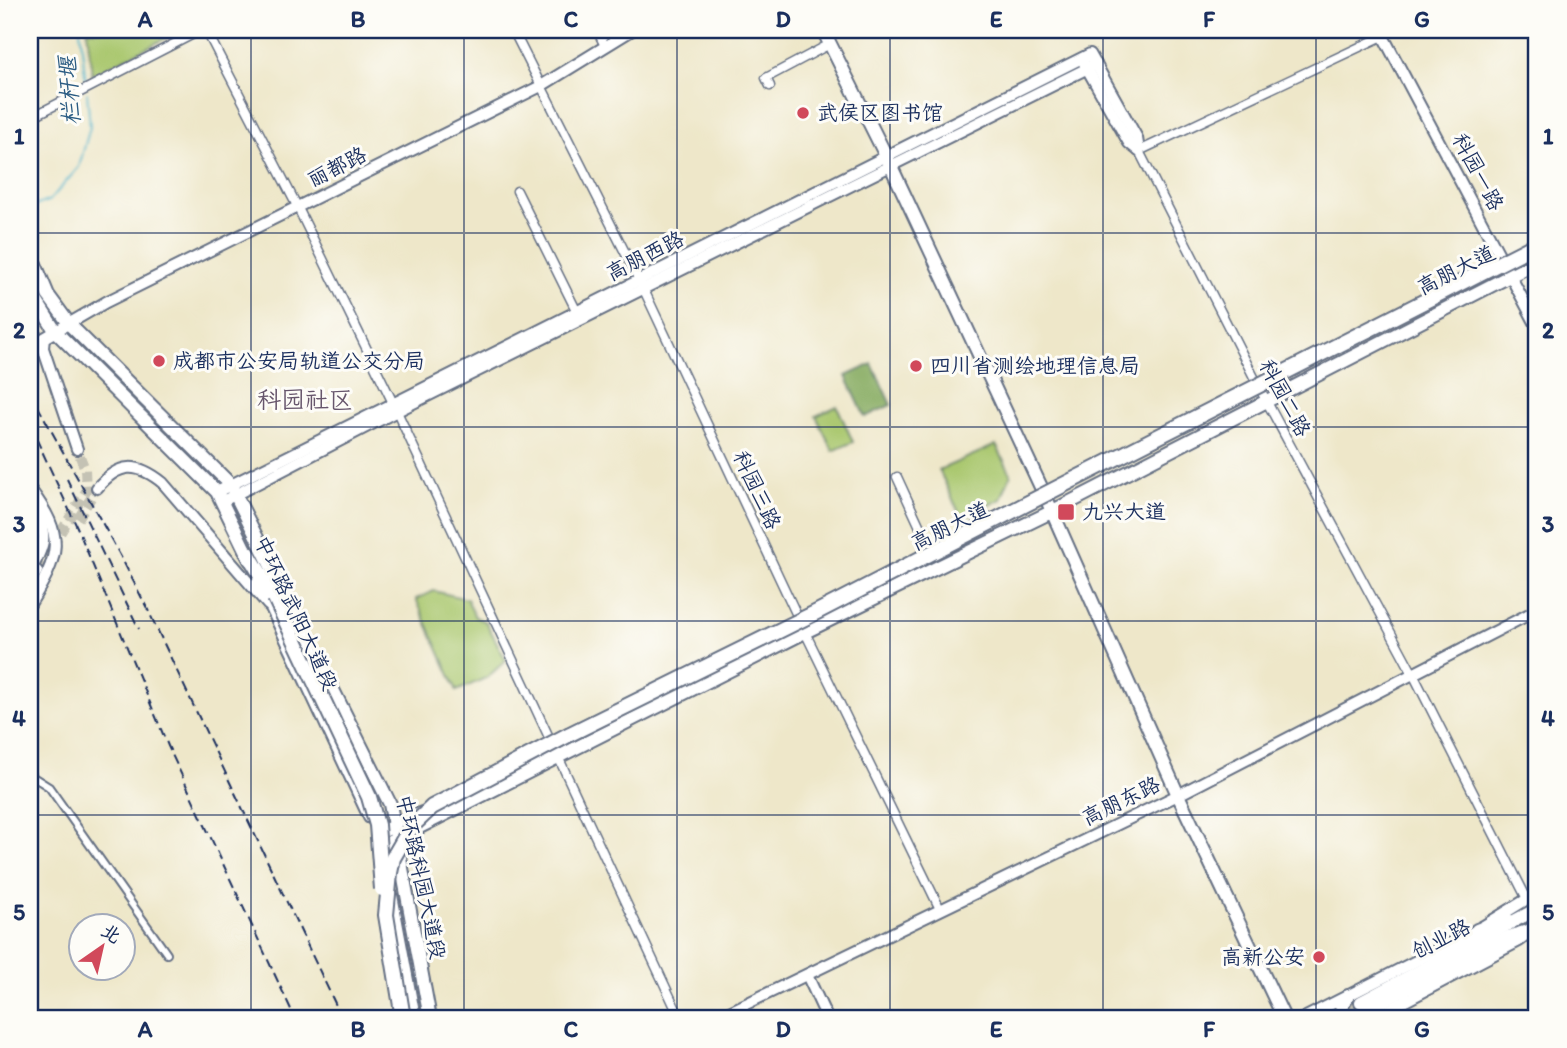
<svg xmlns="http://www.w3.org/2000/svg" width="1567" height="1048" viewBox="0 0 1567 1048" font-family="Itim,'LXGW WenKai TC',sans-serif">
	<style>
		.green { fill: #aac86f; stroke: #627c66; stroke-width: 2 }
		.forest { fill: #87ac62; stroke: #516e60; stroke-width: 2 }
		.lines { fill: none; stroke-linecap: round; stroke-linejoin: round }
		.stream { stroke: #49b0c8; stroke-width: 2 }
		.tertiary-tunnel { stroke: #c4c2b4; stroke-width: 10; stroke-dasharray: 10 5; stroke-linecap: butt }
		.primary-tunnel { stroke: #c4c2b4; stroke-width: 12; stroke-dasharray: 12 6; stroke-linecap: butt }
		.pedestrian-casing { stroke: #656f83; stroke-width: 10 }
		.minor-casing { stroke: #656f83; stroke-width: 11 }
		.tertiary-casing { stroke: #656f83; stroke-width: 14 }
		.secondary-casing { stroke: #656f83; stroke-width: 16 }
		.primary-casing { stroke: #656f83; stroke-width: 16 }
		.trunk-casing { stroke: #656f83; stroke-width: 18 }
		.pedestrian { stroke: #fff; stroke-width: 6 }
		.minor { stroke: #fff; stroke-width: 8 }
		.tertiary { stroke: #fff; stroke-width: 10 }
		.secondary { stroke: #fff; stroke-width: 12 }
		.primary { stroke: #fff; stroke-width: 12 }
		.trunk { stroke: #fff; stroke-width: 14 }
		.rail { stroke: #1b2f5e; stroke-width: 2; stroke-dasharray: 10 5; stroke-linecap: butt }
		.trunk-bridge-casing { stroke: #656f83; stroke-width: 18; stroke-linecap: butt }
		.trunk-bridge { stroke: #fff; stroke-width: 14 }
		.grid { fill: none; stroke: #1b2f5e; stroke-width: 2; stroke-opacity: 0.55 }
		.poi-dot { fill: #d1495b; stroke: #fdfcf7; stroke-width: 2.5 }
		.labels { text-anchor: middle; stroke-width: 6; stroke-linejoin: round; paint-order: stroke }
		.poi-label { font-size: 21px; fill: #1b2f5e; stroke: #fdfcf7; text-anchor: start }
		.street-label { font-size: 21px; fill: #1b2f5e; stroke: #fdfcf7 }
		.water-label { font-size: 23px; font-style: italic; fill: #2b5c83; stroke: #fdfcf7 }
		.quarter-label { font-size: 24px; fill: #67566c; stroke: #fdfcf7 }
		.neatline { fill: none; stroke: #1b2f5e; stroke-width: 2.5 }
		.grid-label { font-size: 23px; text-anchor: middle; font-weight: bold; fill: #1b2f5e }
	</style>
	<rect width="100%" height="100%" fill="#fdfcf7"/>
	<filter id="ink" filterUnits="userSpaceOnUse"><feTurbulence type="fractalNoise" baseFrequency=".0143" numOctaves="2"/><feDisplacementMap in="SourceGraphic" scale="14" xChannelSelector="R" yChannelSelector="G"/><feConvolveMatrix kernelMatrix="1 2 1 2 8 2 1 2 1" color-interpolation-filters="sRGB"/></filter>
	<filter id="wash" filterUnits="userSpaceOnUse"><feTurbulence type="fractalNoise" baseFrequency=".00686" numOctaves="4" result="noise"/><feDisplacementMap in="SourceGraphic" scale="28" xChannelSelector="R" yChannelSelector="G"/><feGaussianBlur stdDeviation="1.57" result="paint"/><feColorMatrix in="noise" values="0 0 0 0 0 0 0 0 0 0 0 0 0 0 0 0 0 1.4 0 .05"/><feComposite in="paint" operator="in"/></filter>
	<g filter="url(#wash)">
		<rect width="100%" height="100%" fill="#eee7c9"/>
		<g class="green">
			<polygon points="87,30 182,30 92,75"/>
			<polygon points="837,406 853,442 833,451 816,416"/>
			<polygon points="996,445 1011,474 1001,499 962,519 939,470"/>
			<polygon points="434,591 467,599 475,617 486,622 506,660 488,677 457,691 416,599"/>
		</g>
		<polygon class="forest" points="872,364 891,405 865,417 846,376"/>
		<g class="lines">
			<g class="stream">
				<polyline points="80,30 86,84"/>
				<polyline points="30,208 50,200 79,167 90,127 87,93"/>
			</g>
		</g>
	</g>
	<g filter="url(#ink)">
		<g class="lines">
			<g class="tertiary-tunnel">
				<polyline points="78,519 97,488"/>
				<polyline points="37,571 86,491 85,469 77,449"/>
			</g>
			<g class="primary-tunnel">
				<polyline points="1329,1018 1361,1002"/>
				<polyline points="1349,1018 1365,1010"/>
			</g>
			<defs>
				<polyline id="pedestrian" points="30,775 49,787 167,954"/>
				<g id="minor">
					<polyline points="206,30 298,208 393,403 680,1018"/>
					<polyline points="513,30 644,290 801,624 940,909"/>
					<polyline points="597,30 605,46"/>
					<polyline points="1383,36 1139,151 1261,391 1413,674 1527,899"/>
					<polyline points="770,86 766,78 830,44"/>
					<polyline points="30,118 201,30"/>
					<polyline points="517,191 577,312"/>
					<polyline points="897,477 932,553"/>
				</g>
				<g id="tertiary">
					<polyline points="1383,36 1537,326"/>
					<polyline points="1084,63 1129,143 1139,151"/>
					<polyline points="77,449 43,348 44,338 106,302 541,86 632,30"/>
					<path d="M97 488C119 462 137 462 163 483L268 605"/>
					<polyline points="217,492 1090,54 1137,138 1139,151"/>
					<polyline points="223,501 397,411 1096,64"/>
					<path d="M30 571C49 539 45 535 34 501"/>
					<polyline points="30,583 37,571"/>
					<path d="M30 604C60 555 66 537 30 489"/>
					<polyline points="807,975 827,1018"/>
					<polyline points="717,1018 1178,795 1537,610"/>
					<polyline points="1304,1018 1477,930 1537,893"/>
					<polyline points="1373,1018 1519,941 1533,931"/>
				</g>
				<g id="secondary">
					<polyline points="823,30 889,162 1047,500 1178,795 1284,1018"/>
					<polyline points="379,833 422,813"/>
					<polyline points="382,846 805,632 1051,512 1537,262"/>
					<polyline points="1342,1018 1342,1006 1348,996"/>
				</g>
				<g id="primary">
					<polyline points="30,252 48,295 70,325 230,484 390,804 430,1018"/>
					<polyline points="30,286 37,302 56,332 217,492 250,560"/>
					<polyline points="259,580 370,817"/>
					<polyline points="391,895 414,1018"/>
					<polyline points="1477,930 1507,919"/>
					<polyline points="1361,1002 1537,909"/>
					<polyline points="1365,1010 1508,937 1537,928"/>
				</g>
				<polyline id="trunk" points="247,552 275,598"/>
			</defs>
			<use href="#pedestrian" class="pedestrian-casing"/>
			<use href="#minor" class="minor-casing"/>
			<use href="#tertiary" class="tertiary-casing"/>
			<use href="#secondary" class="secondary-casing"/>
			<use href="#primary" class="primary-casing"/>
			<use href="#trunk" class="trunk-casing"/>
			<use href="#pedestrian" class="pedestrian"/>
			<use href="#minor" class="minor"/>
			<use href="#tertiary" class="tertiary"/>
			<use href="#secondary" class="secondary"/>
			<use href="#primary" class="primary"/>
			<use href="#trunk" class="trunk"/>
			<g class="rail">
				<polyline points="30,392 121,557 148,610 342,1018"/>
				<polyline points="30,425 77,527 168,746 295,1018"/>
				<polyline points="67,479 139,629"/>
			</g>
			<defs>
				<g id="trunk-bridge">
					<polyline points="275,598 369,797 377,825 382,889"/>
					<polyline points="403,1018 386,915 390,873 393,858 411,827 432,807 570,734 817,612 1071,481 1537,244"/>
				</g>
			</defs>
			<use href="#trunk-bridge" class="trunk-bridge-casing"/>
			<use href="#trunk-bridge" class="trunk-bridge"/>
		</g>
	</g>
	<path class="grid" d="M251 30V1018M464 30V1018M677 30V1018M890 30V1018M1103 30V1018M1316 30V1018M30 233H1537M30 427H1537M30 621H1537M30 815H1537"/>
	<g class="poi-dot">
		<circle cx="803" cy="113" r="7"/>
		<circle cx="159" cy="361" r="7"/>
		<circle cx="916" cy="366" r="7"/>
		<rect x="1057" y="503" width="18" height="18" rx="3.5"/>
		<circle cx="1319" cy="957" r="7"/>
	</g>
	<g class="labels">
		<g class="poi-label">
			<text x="817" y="120">武侯区图书馆</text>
			<text x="173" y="368">成都市公安局轨道公交分局</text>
			<text x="930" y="373">四川省测绘地理信息局</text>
			<text x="1082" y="519">九兴大道</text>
			<text x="1305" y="964" text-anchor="end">高新公安</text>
		</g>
		<g class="street-label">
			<text transform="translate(337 167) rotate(-27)" y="7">丽都路</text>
			<text transform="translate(1478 172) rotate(62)" y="7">科园一路</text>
			<text transform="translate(645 256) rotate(-27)" y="7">高朋西路</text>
			<text transform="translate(1456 270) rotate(-27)" y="7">高朋大道</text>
			<text transform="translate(1285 398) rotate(62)" y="7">科园二路</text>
			<text transform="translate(757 490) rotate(65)" y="7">科园三路</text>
			<text transform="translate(950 526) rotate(-26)" y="7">高朋大道</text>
			<text transform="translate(296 613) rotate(65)" y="7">中环路武阳大道段</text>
			<text transform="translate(1121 801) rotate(-26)" y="7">高朋东路</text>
			<text transform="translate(421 877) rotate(78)" y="7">中环路科园大道段</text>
			<text transform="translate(1441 939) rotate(-27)" y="7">创业路</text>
		</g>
		<g class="water-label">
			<text transform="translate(69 91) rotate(-94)" y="8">栏杆堰</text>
		</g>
		<g class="quarter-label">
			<text x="305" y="408">科园社区</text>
		</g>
	</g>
	<rect width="1567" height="1048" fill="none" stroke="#fdfcf7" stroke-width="77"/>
	<g transform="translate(102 947) rotate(34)"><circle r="33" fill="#fdfcf7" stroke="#a3aaba" stroke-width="2"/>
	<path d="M0-5L12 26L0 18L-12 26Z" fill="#d1495b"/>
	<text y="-10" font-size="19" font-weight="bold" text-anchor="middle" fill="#1b2f5e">北</text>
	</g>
	<rect x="38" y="38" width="1490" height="972" class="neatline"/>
	<g class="grid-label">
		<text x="145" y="27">A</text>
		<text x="358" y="27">B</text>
		<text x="571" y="27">C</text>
		<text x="783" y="27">D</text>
		<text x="996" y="27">E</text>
		<text x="1209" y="27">F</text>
		<text x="1422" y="27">G</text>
		<text x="19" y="144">1</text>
		<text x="1548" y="144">1</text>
		<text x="19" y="338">2</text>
		<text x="1548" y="338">2</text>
		<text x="19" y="532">3</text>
		<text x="1548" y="532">3</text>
		<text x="19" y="726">4</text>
		<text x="1548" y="726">4</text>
		<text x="19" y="920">5</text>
		<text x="1548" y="920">5</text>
		<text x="145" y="1037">A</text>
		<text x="358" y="1037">B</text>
		<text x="571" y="1037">C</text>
		<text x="783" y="1037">D</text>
		<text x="996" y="1037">E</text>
		<text x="1209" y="1037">F</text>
		<text x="1422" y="1037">G</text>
	</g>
</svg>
